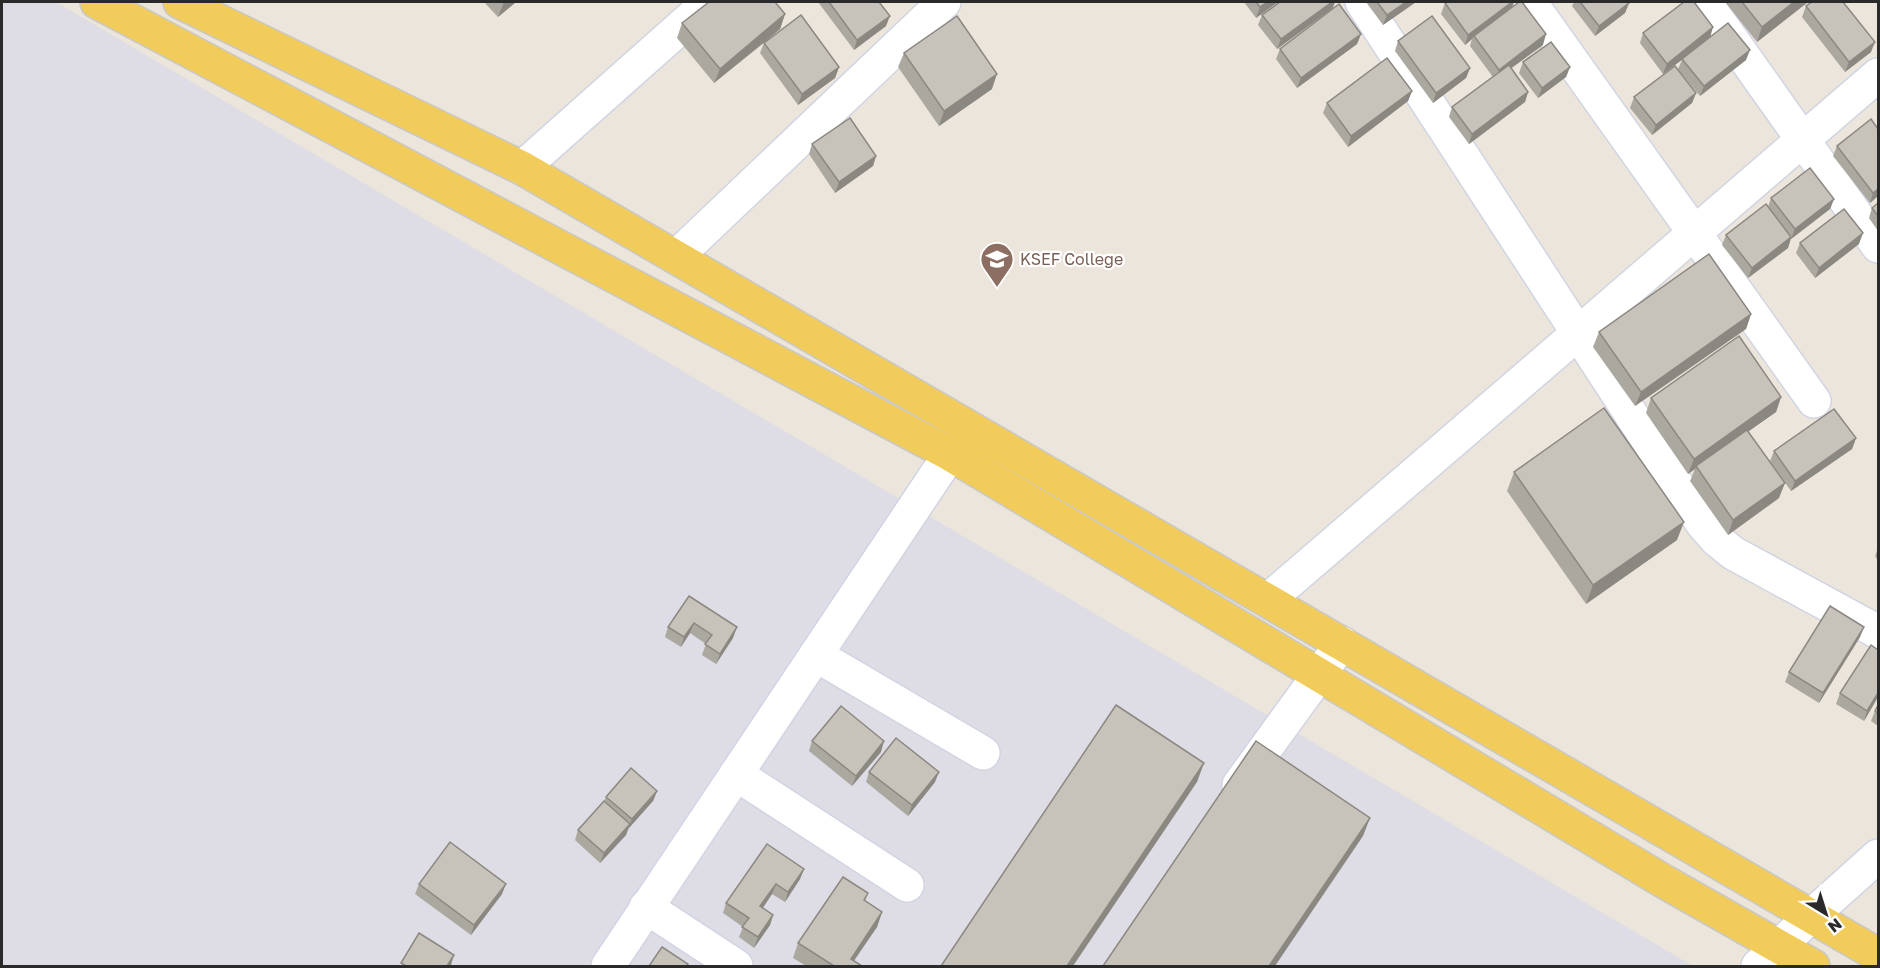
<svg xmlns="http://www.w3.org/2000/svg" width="1880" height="968" viewBox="0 0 1880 968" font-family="'Golos Text',sans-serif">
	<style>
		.industrial { fill: #dedce4 }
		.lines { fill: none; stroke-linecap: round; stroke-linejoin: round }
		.minor-casing { stroke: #d1d5e3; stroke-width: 36 }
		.major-casing { stroke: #c8c8c8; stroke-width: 36 }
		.minor { stroke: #fff; stroke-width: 33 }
		.major { stroke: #f2cc5a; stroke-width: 33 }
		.wall { fill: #aba8a0 }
		.shaded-wall { fill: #8b8882 }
		.building { fill: #c7c3ba; stroke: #8b8882; stroke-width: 1.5 }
		.labels { text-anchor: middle; stroke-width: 4.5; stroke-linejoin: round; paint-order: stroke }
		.education-label { font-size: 16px; fill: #785e54; stroke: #fff; text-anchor: start }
	</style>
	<rect width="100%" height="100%" fill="#ece5db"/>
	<polygon class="industrial" points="2,2 56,2 1693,966 2,966"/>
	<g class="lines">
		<defs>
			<g id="minor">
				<polyline points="1362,2 1702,523 1717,540 1733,553 1878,632"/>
				<polyline points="1530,2 1814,401"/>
				<polyline points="1705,2 1878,246"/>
				<polyline points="522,168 709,2"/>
				<polyline points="676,257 944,2"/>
				<polyline points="1268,600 1878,75"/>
				<polyline points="816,655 983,753"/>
				<polyline points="736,774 907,885"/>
				<polyline points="1239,785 1342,643"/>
				<polyline points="646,907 736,966"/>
				<polyline points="608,966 950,454"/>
				<polyline points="1758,966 1811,916 1878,856"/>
			</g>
			<g id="major">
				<polyline points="97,2 950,454 1665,882 1813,966"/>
				<polyline points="180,2 522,168 1878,955"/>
			</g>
		</defs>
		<use href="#minor" class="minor-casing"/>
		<use href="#major" class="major-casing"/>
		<use href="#minor" class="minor"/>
		<use href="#major" class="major"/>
	</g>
	<g class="wall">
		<polygon points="484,2 516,2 498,17"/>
		<polygon points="818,2 879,2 886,26 854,50"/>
		<polygon points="1244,2 1278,2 1256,18"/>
		<polygon points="1366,2 1416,2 1383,25"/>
		<polygon points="1574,2 1628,2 1629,3 1625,13 1595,36 1572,6"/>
		<polygon points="1725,2 1808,2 1757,42"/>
		<polygon points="1445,3 1512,7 1543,45 1511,68 1528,92 1525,102 1469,144 1449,117 1452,107 1493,77 1470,46 1472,39 1465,45 1441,14"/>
		<polygon points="1806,6 1871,52 1845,72 1802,17"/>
		<polygon points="1333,8 1277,49 1258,25 1262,15"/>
		<polygon points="785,14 780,29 766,41 839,67 835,78 798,105 760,53 764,43 714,83 677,38 682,23"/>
		<polygon points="1643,33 1710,37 1746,60 1700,96 1678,69 1682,60 1663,74 1640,43"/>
		<polygon points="1361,34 1357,44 1297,88 1276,59 1280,49"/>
		<polygon points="1398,41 1470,68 1466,78 1433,103 1395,51"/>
		<polygon points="904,53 992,89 939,126 898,67"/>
		<polygon points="1523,62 1570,67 1566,77 1538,98 1519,73"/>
		<polygon points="1412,91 1408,101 1348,147 1323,113 1327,103"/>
		<polygon points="1696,93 1692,103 1652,135 1630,108 1634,97"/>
		<polygon points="1878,129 1878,196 1870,203 1833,156 1837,146"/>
		<polygon points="812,144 876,156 873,166 835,193 809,154"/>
		<polygon points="1771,198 1834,199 1830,209 1791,239 1788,248 1748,278 1722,245 1726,235 1768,207"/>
		<polygon points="1878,203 1878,231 1869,218 1872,208"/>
		<polygon points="1800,243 1859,244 1815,278 1796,253"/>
		<polygon points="1751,314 1746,329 1635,406 1593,347 1599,332"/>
		<polygon points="1781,397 1776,412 1748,431 1779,498 1728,535 1690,481 1695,469 1688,474 1646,413 1651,398"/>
		<polygon points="1856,438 1852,449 1791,491 1770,461 1774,451"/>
		<polygon points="1514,472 1677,540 1586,604 1507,491"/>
		<polygon points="1878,548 1878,561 1875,556"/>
		<polygon points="689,596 733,638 716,664 702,655 706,644 690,633 681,647 665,637 668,627"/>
		<polygon points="1860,637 1819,703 1785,682 1789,672"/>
		<polygon points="1840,693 1878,697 1864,721 1836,704"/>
		<polygon points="1878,705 1878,726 1871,721 1875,711"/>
		<polygon points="812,741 881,752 852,786 809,751"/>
		<polygon points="869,772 935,782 908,816 866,782"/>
		<polygon points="657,791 653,801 628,829 626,835 600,863 575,840 578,830 604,801 606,797"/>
		<polygon points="804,869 800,879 785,902 772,894 763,908 773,915 770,925 754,948 739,937 743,927 723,913 726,903"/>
		<polygon points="419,884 502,894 471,935 415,894"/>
		<polygon points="868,893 865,901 882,912 877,927 854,961 862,966 806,966 793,958 798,943"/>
	</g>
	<g class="shaded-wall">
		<polygon points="504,2 516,2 498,17"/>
		<polygon points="1268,2 1278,2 1256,18 1260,7"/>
		<polygon points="1332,2 1335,2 1333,8 1277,49 1281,39"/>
		<polygon points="1406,2 1416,2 1383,25 1387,15"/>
		<polygon points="1512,2 1514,2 1511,10 1474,36 1472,39 1465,45 1468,35"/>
		<polygon points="1794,2 1808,2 1757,42 1762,27"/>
		<polygon points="1629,3 1625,13 1595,36 1599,26"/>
		<polygon points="785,14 780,29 714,83 720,69"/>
		<polygon points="890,16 886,26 854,50 857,40"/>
		<polygon points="1713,27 1710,38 1663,74 1667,64"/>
		<polygon points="1361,34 1357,44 1297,88 1301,78"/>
		<polygon points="1546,34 1543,45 1495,80 1499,70"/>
		<polygon points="1875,42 1871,52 1845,72 1849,62"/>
		<polygon points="1750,50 1746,60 1700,96 1704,86"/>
		<polygon points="839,67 835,78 798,105 802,94"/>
		<polygon points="1570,67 1566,77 1538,98 1542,88"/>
		<polygon points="1470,68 1466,78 1433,103 1436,93"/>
		<polygon points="997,74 992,89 939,126 944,111"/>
		<polygon points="1412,91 1408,101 1348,147 1351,136"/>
		<polygon points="1528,92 1525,102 1469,144 1472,134"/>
		<polygon points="1696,93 1692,103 1652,135 1656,125"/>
		<polygon points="876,156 873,166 835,193 839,182"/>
		<polygon points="1878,189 1878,196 1870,203 1873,193"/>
		<polygon points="1834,199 1830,209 1791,239 1795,229"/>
		<polygon points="1863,233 1859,244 1815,278 1819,268"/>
		<polygon points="1791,237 1788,248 1748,278 1752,268"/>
		<polygon points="1751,314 1746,329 1635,406 1641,392"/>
		<polygon points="1781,397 1776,412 1697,468 1696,466 1695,469 1688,474 1694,459"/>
		<polygon points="1856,438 1852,449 1791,491 1795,481"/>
		<polygon points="1785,483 1779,498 1728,535 1733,520"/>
		<polygon points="1684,522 1677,540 1586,604 1593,585"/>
		<polygon points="694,623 690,633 681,647 684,637"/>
		<polygon points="737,627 733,638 716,664 720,654"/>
		<polygon points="1864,627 1860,637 1819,703 1823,693"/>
		<polygon points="1878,693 1878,697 1864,721 1867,711"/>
		<polygon points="884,741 881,752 852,786 856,776"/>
		<polygon points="1204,763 1197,782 1073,966 1067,966"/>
		<polygon points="939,772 935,782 908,816 912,805"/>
		<polygon points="657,791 653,801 628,829 632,819"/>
		<polygon points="1370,818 1363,836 1275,966 1269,966"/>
		<polygon points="630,824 626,835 600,863 604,853"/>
		<polygon points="804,869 800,879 785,902 788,892"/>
		<polygon points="506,884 502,894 471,935 474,925"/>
		<polygon points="776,884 772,894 757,916 760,906"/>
		<polygon points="882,912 877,927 850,966 851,959"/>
		<polygon points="773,915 770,925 754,948 758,937"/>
		<polygon points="454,955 451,965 450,966 447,966"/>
	</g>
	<g class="building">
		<polygon points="709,2 775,2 785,14 720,69 682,23"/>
		<polygon points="829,2 879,2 890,16 857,40"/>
		<polygon points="1256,2 1268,2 1260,7"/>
		<polygon points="1280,2 1332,2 1281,39 1262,15"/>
		<polygon points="1377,2 1406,2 1387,15"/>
		<polygon points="1448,2 1512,2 1468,35 1445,3"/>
		<polygon points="1519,2 1522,2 1546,34 1499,70 1474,36"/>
		<polygon points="1580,2 1628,2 1629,3 1599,26"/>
		<polygon points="1684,2 1694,2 1713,27 1667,64 1643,33"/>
		<polygon points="1742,2 1794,2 1762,27"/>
		<polygon points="1812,2 1843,2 1875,42 1849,62 1806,6"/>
		<polygon points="1339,4 1361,34 1301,78 1280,49"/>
		<polygon points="801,15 839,67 802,94 764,43"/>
		<polygon points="957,16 997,74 944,111 904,53"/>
		<polygon points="1432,16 1470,68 1436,93 1398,41"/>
		<polygon points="1728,23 1750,50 1704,86 1682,59"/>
		<polygon points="1551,42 1570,67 1542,88 1523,62"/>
		<polygon points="1387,58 1412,91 1351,136 1327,103"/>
		<polygon points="1509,65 1528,92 1472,134 1452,107"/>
		<polygon points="1675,66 1696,93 1656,125 1634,97"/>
		<polygon points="850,118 876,156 839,182 812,144"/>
		<polygon points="1871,119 1878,129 1878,189 1873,193 1837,146"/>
		<polygon points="1810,168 1834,199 1795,229 1771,198"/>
		<polygon points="1878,203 1878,216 1872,208"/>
		<polygon points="1766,204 1791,237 1752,268 1726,235"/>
		<polygon points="1844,209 1863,233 1819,268 1800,243"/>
		<polygon points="1709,254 1751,314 1641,392 1599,332"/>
		<polygon points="1739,336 1781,397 1694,459 1651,398"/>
		<polygon points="1604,408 1684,522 1593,585 1514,472"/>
		<polygon points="1834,409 1856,438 1795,481 1774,451"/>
		<polygon points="1747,430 1785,483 1733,520 1696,466"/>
		<polygon points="689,596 737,627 720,654 705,644 712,635 694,623 684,637 668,627"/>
		<polygon points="1830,606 1864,627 1823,693 1789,672"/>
		<polygon points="1871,645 1878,650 1878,693 1867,711 1840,693"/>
		<polygon points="1116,705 1204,763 1067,966 941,966"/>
		<polygon points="1878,705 1878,713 1875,711"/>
		<polygon points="841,706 884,741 856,776 812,741"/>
		<polygon points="896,738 939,772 912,805 869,772"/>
		<polygon points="1256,741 1370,818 1269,966 1103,966"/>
		<polygon points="631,768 657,791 632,819 606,797"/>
		<polygon points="604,801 630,824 604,853 578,830"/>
		<polygon points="450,842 506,884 474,925 419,884"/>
		<polygon points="767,844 804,869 788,892 776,884 760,906 773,915 758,937 742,927 749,918 726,903"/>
		<polygon points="843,877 868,893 864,900 882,912 851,959 862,966 834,966 798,943"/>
		<polygon points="419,933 454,955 447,966 406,966 401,963"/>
		<polygon points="662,947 688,964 686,966 649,966"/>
	</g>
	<defs>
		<symbol id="university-pin" viewBox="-11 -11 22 30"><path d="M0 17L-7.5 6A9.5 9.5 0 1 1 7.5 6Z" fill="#8d6e63" stroke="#fff"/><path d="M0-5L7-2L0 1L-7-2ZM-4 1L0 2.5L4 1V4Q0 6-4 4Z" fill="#fff"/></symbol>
	</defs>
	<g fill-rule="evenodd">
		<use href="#university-pin" x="978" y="240" width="38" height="52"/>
	</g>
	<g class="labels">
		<g class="education-label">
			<text x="1020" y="265">KSEF College</text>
		</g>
	</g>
	<rect width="1880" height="968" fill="none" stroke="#2a2a2a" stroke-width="6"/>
	<g transform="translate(1826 914) rotate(142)" stroke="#ffffff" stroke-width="4.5" paint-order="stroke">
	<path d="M0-4.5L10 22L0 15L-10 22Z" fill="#2a2a2a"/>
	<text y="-9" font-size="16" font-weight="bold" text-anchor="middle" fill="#2a2a2a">N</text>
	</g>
</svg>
